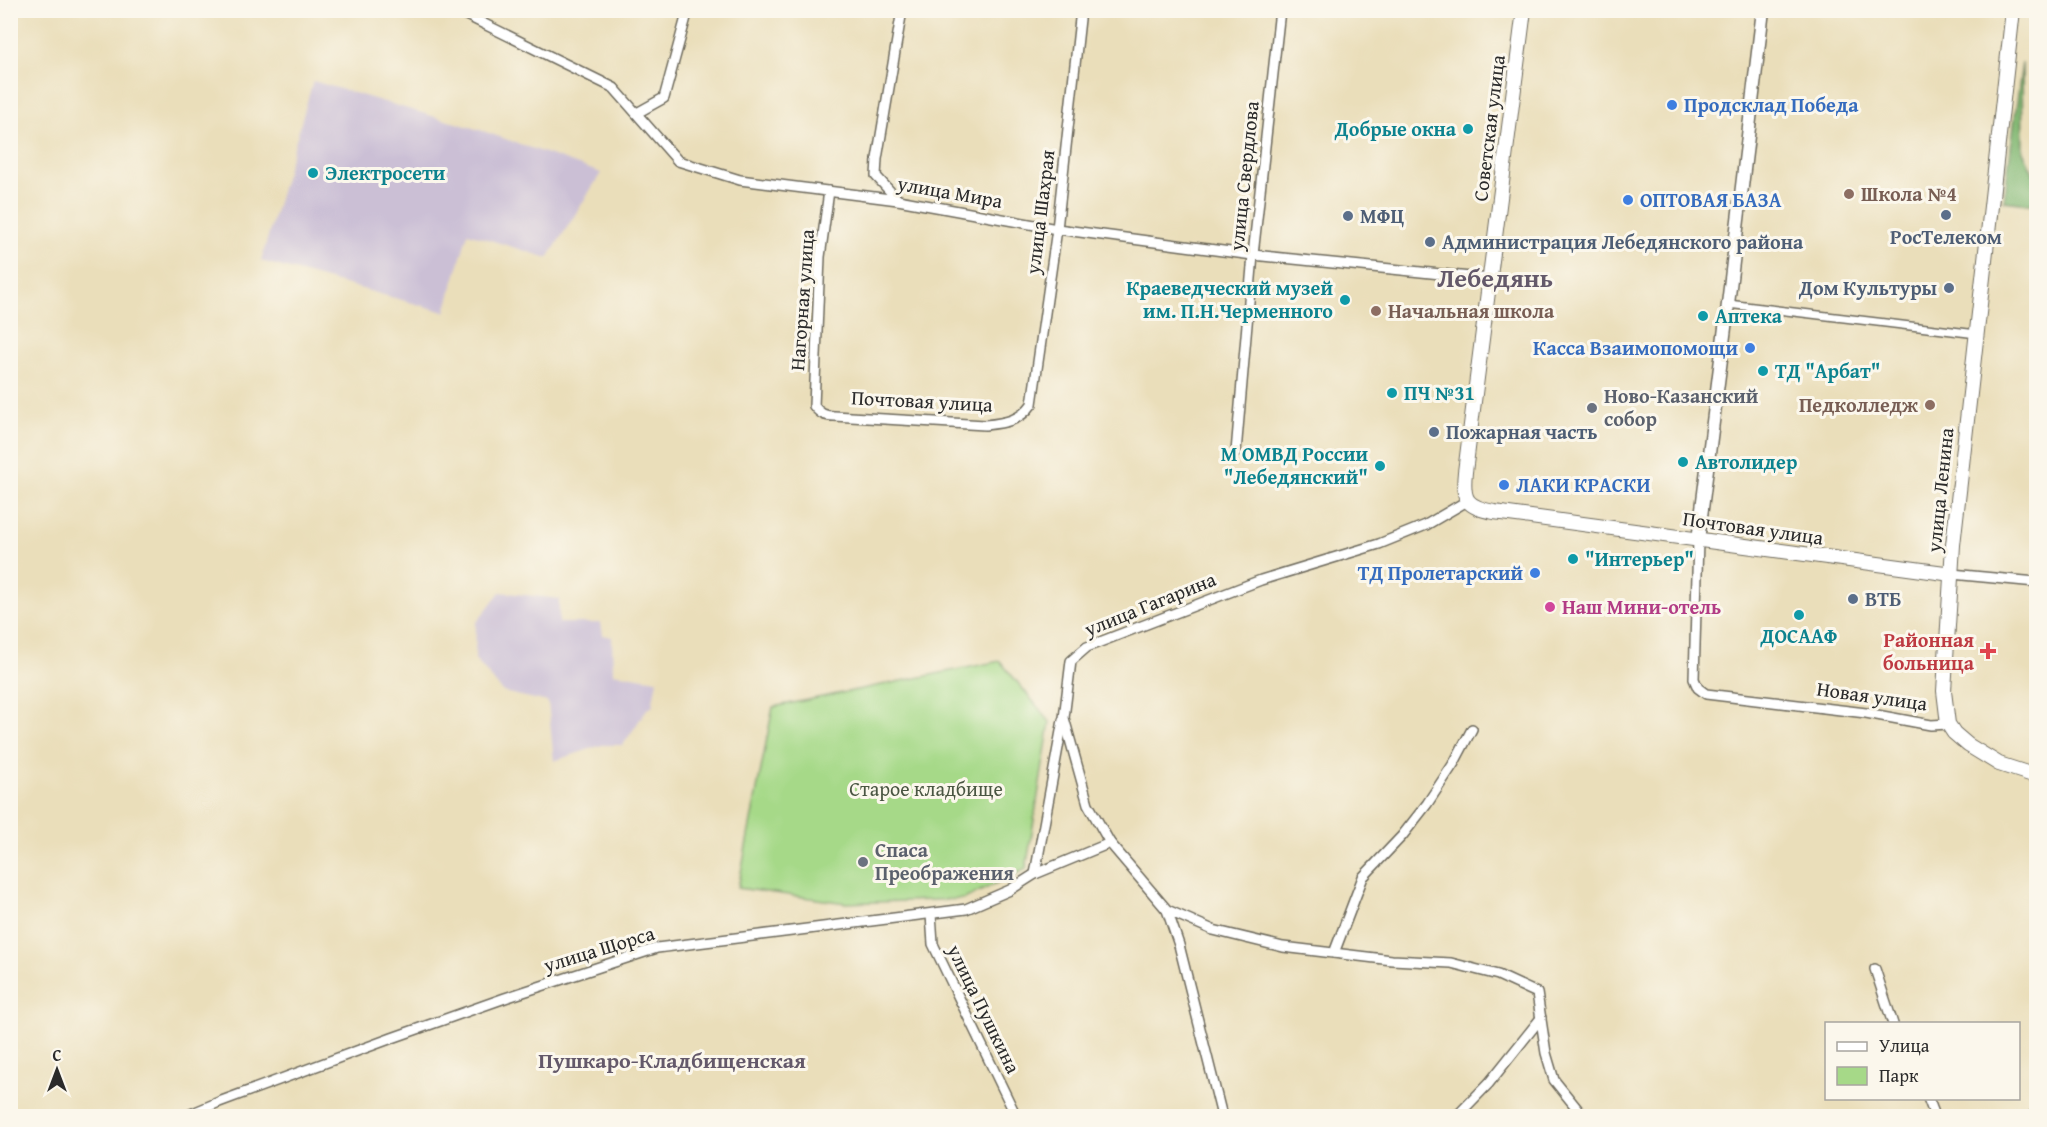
<svg xmlns="http://www.w3.org/2000/svg" width="2047" height="1127" viewBox="0 0 2047 1127" font-family="'Gentium Book Plus',serif">
	<style>
		.industrial { fill: #cbbfd5 }
		.green { fill: #a6d988; stroke: #68825a; stroke-width: 1.5 }
		.forest { fill: #84b974; stroke: #587250; stroke-width: 1.5 }
		.lines { fill: none; stroke-linecap: round; stroke-linejoin: round }
		.pedestrian-casing { stroke: #6e6a5d; stroke-width: 10 }
		.minor-casing { stroke: #6e6a5d; stroke-width: 12 }
		.tertiary-casing { stroke: #6e6a5d; stroke-width: 15 }
		.secondary-casing { stroke: #6e6a5d; stroke-width: 16 }
		.pedestrian { stroke: #fff; stroke-width: 7 }
		.minor { stroke: #fff; stroke-width: 9 }
		.tertiary { stroke: #fff; stroke-width: 12 }
		.secondary { stroke: #fff; stroke-width: 14 }
		.shop-dot { fill: #3f7fe0; stroke: #fbf7ec; stroke-width: 2 }
		.culture-dot { fill: #0f9aa8; stroke: #fbf7ec; stroke-width: 2 }
		.education-dot { fill: #8d6e63; stroke: #fbf7ec; stroke-width: 2 }
		.service-dot { fill: #5c6f8a; stroke: #fbf7ec; stroke-width: 2 }
		.worship-dot { fill: #6b7280; stroke: #fbf7ec; stroke-width: 2 }
		.hotel-dot { fill: #d1479c; stroke: #fbf7ec; stroke-width: 2 }
		.health-dot { fill: #e0444e; stroke: #fbf7ec; stroke-width: 2 }
		.labels { text-anchor: middle; stroke-width: 6; stroke-linejoin: round; paint-order: stroke }
		.shop-label { font-size: 20px; font-weight: bold; fill: #366cbe; stroke: #fbf7ec; text-anchor: start }
		.street-label { font-size: 20px; fill: #2b2b2b; stroke: #fbf7ec }
		.culture-label { font-size: 20px; font-weight: bold; fill: #0d838f; stroke: #fbf7ec; text-anchor: start }
		.education-label { font-size: 20px; font-weight: bold; fill: #785e54; stroke: #fbf7ec; text-anchor: start }
		.service-label { font-size: 20px; font-weight: bold; fill: #4e5e75; stroke: #fbf7ec; text-anchor: start }
		.worship-label { font-size: 20px; font-weight: bold; fill: #5b616d; stroke: #fbf7ec; text-anchor: start }
		.hotel-label { font-size: 20px; font-weight: bold; fill: #b23c85; stroke: #fbf7ec; text-anchor: start }
		.health-label { font-size: 20px; font-weight: bold; fill: #be3a42; stroke: #fbf7ec; text-anchor: end }
		.park-label { font-size: 20px; fill: #4a5642; stroke: #fbf7ec }
		.quarter-label { font-size: 22px; font-weight: bold; fill: #64596a; stroke: #fbf7ec }
		.district-label { font-size: 26px; font-weight: bold; fill: #64596a; stroke: #fbf7ec }
	</style>
	<rect width="100%" height="100%" fill="#fbf7ec"/>
	<filter id="ink" filterUnits="userSpaceOnUse"><feTurbulence type="fractalNoise" baseFrequency=".0167" numOctaves="2"/><feDisplacementMap in="SourceGraphic" scale="12" xChannelSelector="R" yChannelSelector="G"/><feConvolveMatrix kernelMatrix="1 2 1 2 8 2 1 2 1" color-interpolation-filters="sRGB"/></filter>
	<filter id="wash" filterUnits="userSpaceOnUse"><feTurbulence type="fractalNoise" baseFrequency=".008" numOctaves="4" result="noise"/><feDisplacementMap in="SourceGraphic" scale="24" xChannelSelector="R" yChannelSelector="G"/><feGaussianBlur stdDeviation="1.35" result="paint"/><feColorMatrix in="noise" values="0 0 0 0 0 0 0 0 0 0 0 0 0 0 0 0 0 1.4 0 .05"/><feComposite in="paint" operator="in"/></filter>
	<g filter="url(#wash)">
		<rect width="100%" height="100%" fill="#eadeba"/>
		<g class="industrial">
			<polygon points="313,81 483,131 601,173 548,258 468,233 445,312 261,261"/>
			<polygon points="500,592 559,599 559,623 601,623 603,635 612,637 613,673 657,680 652,707 647,709 623,745 602,745 554,761 548,702 503,692 475,659 476,623"/>
		</g>
		<polygon class="green" points="1000,661 1050,722 1026,869 964,899 846,903 738,888 773,707"/>
		<polygon class="forest" points="2022,63 2023,151 2036,179 2036,205 2004,201"/>
	</g>
	<g filter="url(#ink)">
		<g class="lines">
			<defs>
				<polyline id="pedestrian" points="1728,304 1977,334"/>
				<g id="minor">
					<polyline points="456,10 614,88 678,161 740,180 898,200 1057,229 1253,255 1490,279"/>
					<polyline points="637,113 664,98 688,10"/>
					<path d="M829 191 820 257 814 406C820 414 825 416 834 416L985 425C1005 423 1020 421 1032 404L1057 229 1081 10"/>
					<polyline points="898,200 876,176 877,159 902,10"/>
					<polyline points="1236,452 1253,255 1280,10"/>
					<polyline points="1467,501 1426,525 1379,544 1261,580 1087,647 1071,661 1064,718 1088,804 1110,843 1167,910 1213,930 1283,947 1392,960 1451,963 1498,975 1537,993 1546,1053 1554,1080 1583,1116"/>
					<polyline points="1698,540 1694,679 1698,688 1706,694 1866,713 1931,725 1948,724"/>
					<polyline points="1952,574 2036,582"/>
					<polyline points="1035,874 1063,720"/>
					<polyline points="1167,910 1179,945 1222,1116"/>
					<polyline points="931,914 933,944 1016,1116"/>
					<polyline points="1334,953 1363,877 1402,836 1427,804 1454,763 1472,729"/>
					<polyline points="1875,969 1893,1024"/>
					<polyline points="1928,1098 1935,1116"/>
					<polyline points="186,1116 219,1102 392,1038 505,998 657,948 966,909 1010,890 1035,874 1110,843"/>
					<polyline points="1457,1116 1489,1083 1541,1018"/>
				</g>
				<polyline id="tertiary" points="1698,540 1728,304 1763,10"/>
				<g id="secondary">
					<path d="M1524 10 1465 472C1462 501 1467 507 1494 512L1952 574"/>
					<polyline points="2013,10 1953,545 1944,691 1948,724 1954,733 1968,745 1999,764 2036,776"/>
					<polyline points="2035,1116 2036,1116"/>
				</g>
			</defs>
			<use href="#pedestrian" class="pedestrian-casing"/>
			<use href="#minor" class="minor-casing"/>
			<use href="#tertiary" class="tertiary-casing"/>
			<use href="#secondary" class="secondary-casing"/>
			<use href="#pedestrian" class="pedestrian"/>
			<use href="#minor" class="minor"/>
			<use href="#tertiary" class="tertiary"/>
			<use href="#secondary" class="secondary"/>
		</g>
	</g>
	<g class="shop-dot">
		<circle cx="1672" cy="105" r="6"/>
		<circle cx="1628" cy="200" r="6"/>
		<circle cx="1750" cy="348" r="6"/>
		<circle cx="1504" cy="485" r="6"/>
		<circle cx="1535" cy="573" r="6"/>
	</g>
	<g class="culture-dot">
		<circle cx="1468" cy="129" r="6"/>
		<circle cx="313" cy="173" r="6"/>
		<circle cx="1345" cy="300" r="6"/>
		<circle cx="1703" cy="316" r="6"/>
		<circle cx="1763" cy="371" r="6"/>
		<circle cx="1392" cy="393" r="6"/>
		<circle cx="1683" cy="462" r="6"/>
		<circle cx="1380" cy="466" r="6"/>
		<circle cx="1573" cy="559" r="6"/>
		<circle cx="1799" cy="615" r="6"/>
	</g>
	<g class="education-dot">
		<circle cx="1849" cy="194" r="6"/>
		<circle cx="1376" cy="311" r="6"/>
		<circle cx="1930" cy="405" r="6"/>
	</g>
	<g class="service-dot">
		<circle cx="1946" cy="215" r="6"/>
		<circle cx="1348" cy="216" r="6"/>
		<circle cx="1430" cy="242" r="6"/>
		<circle cx="1949" cy="288" r="6"/>
		<circle cx="1434" cy="432" r="6"/>
		<circle cx="1853" cy="599" r="6"/>
	</g>
	<g class="worship-dot">
		<circle cx="1592" cy="408" r="6"/>
		<circle cx="863" cy="862" r="6"/>
	</g>
	<circle class="hotel-dot" cx="1550" cy="607" r="6"/>
	<path class="health-dot" d="M1985 642h6v6h6v6h-6v6h-6v-6h-6v-6h6z"/>
	<g class="labels">
		<g class="shop-label">
			<text x="1684" y="112">Продсклад Победа</text>
			<text x="1640" y="207">ОПТОВАЯ БАЗА</text>
			<text x="1738" y="355" text-anchor="end">Касса Взаимопомощи</text>
			<text x="1516" y="492">ЛАКИ КРАСКИ</text>
			<text x="1523" y="580" text-anchor="end">ТД Пролетарский</text>
		</g>
		<g class="street-label">
			<text transform="translate(1489 128) rotate(-83)" y="7">Советская улица</text>
			<text transform="translate(1244 176) rotate(-84)" y="7">улица Свердлова</text>
			<text transform="translate(950 192) rotate(10)" y="7">улица Мира</text>
			<text transform="translate(1040 212) rotate(-83)" y="7">улица Шахрая</text>
			<text transform="translate(802 300) rotate(-86)" y="7">Нагорная улица</text>
			<text transform="translate(922 401) rotate(3)" y="7">Почтовая улица</text>
			<text transform="translate(1940 490) rotate(-84)" y="7">улица Ленина</text>
			<text transform="translate(1753 528) rotate(8)" y="7">Почтовая улица</text>
			<text transform="translate(1150 604) rotate(-22)" y="7">улица Гагарина</text>
			<text transform="translate(1872 696) rotate(8)" y="7">Новая улица</text>
			<text transform="translate(599 949) rotate(-17)" y="7">улица Щорса</text>
			<text transform="translate(984 1009) rotate(64)" y="7">улица Пушкина</text>
		</g>
		<g class="culture-label">
			<text x="1456" y="136" text-anchor="end">Добрые окна</text>
			<text x="325" y="180">Электросети</text>
			<text x="1333" y="295" text-anchor="end">Краеведческий музей<tspan x="1333" dy="23">им. П.Н.Черменного</tspan></text>
			<text x="1715" y="323">Аптека</text>
			<text x="1775" y="378">ТД "Арбат"</text>
			<text x="1404" y="400">ПЧ №31</text>
			<text x="1368" y="461" text-anchor="end">М ОМВД России<tspan x="1368" dy="23">"Лебедянский"</tspan></text>
			<text x="1695" y="469">Автолидер</text>
			<text x="1585" y="566">"Интерьер"</text>
			<text x="1799" y="643" text-anchor="middle">ДОСААФ</text>
		</g>
		<g class="education-label">
			<text x="1861" y="201">Школа №4</text>
			<text x="1388" y="318">Начальная школа</text>
			<text x="1918" y="412" text-anchor="end">Педколледж</text>
		</g>
		<g class="service-label">
			<text x="1360" y="223">МФЦ</text>
			<text x="1946" y="244" text-anchor="middle">РосТелеком</text>
			<text x="1442" y="249">Администрация Лебедянского района</text>
			<text x="1937" y="295" text-anchor="end">Дом Культуры</text>
			<text x="1446" y="439">Пожарная часть</text>
			<text x="1865" y="606">ВТБ</text>
		</g>
		<g class="worship-label">
			<text x="1604" y="403">Ново-Казанский<tspan x="1604" dy="23">собор</tspan></text>
			<text x="875" y="857">Спаса<tspan x="875" dy="23">Преображения</tspan></text>
		</g>
		<g class="hotel-label">
			<text x="1562" y="614">Наш Мини-отель</text>
		</g>
		<g class="health-label">
			<text x="1974" y="647">Районная<tspan x="1974" dy="23">больница</tspan></text>
		</g>
		<g class="park-label">
			<text x="926" y="796">Старое кладбище</text>
		</g>
		<g class="quarter-label">
			<text x="672" y="1068">Пушкаро-Кладбищенская</text>
		</g>
		<g class="district-label">
			<text x="1495" y="287">Лебедянь</text>
		</g>
	</g>
	<rect width="2047" height="1127" fill="none" stroke="#fbf7ec" stroke-width="36"/>
	<rect x="1825" y="1022" width="195" height="78" fill="#fbf7ec" stroke="#a8a59f" stroke-width="1.5"/>
	<rect x="1837" y="1042" width="30" height="9" fill="#ffffff" stroke="#a8a59f" stroke-width="1.5"/>
	<text x="1879" y="1052" font-size="18" fill="#2b2b2b">Улица</text>
	<rect x="1837" y="1067" width="30" height="18" fill="#a6d988" stroke="#a8a59f" stroke-width="1.5"/>
	<text x="1879" y="1082" font-size="18" fill="#2b2b2b">Парк</text>
	<g transform="translate(57 1070)" stroke="#fbf7ec" stroke-width="4.5" paint-order="stroke">
	<path d="M0-4.5L10 22L0 15L-10 22Z" fill="#2b2b2b"/>
	<text y="-9" font-size="16" font-weight="bold" text-anchor="middle" fill="#2b2b2b">С</text>
	</g>
</svg>
